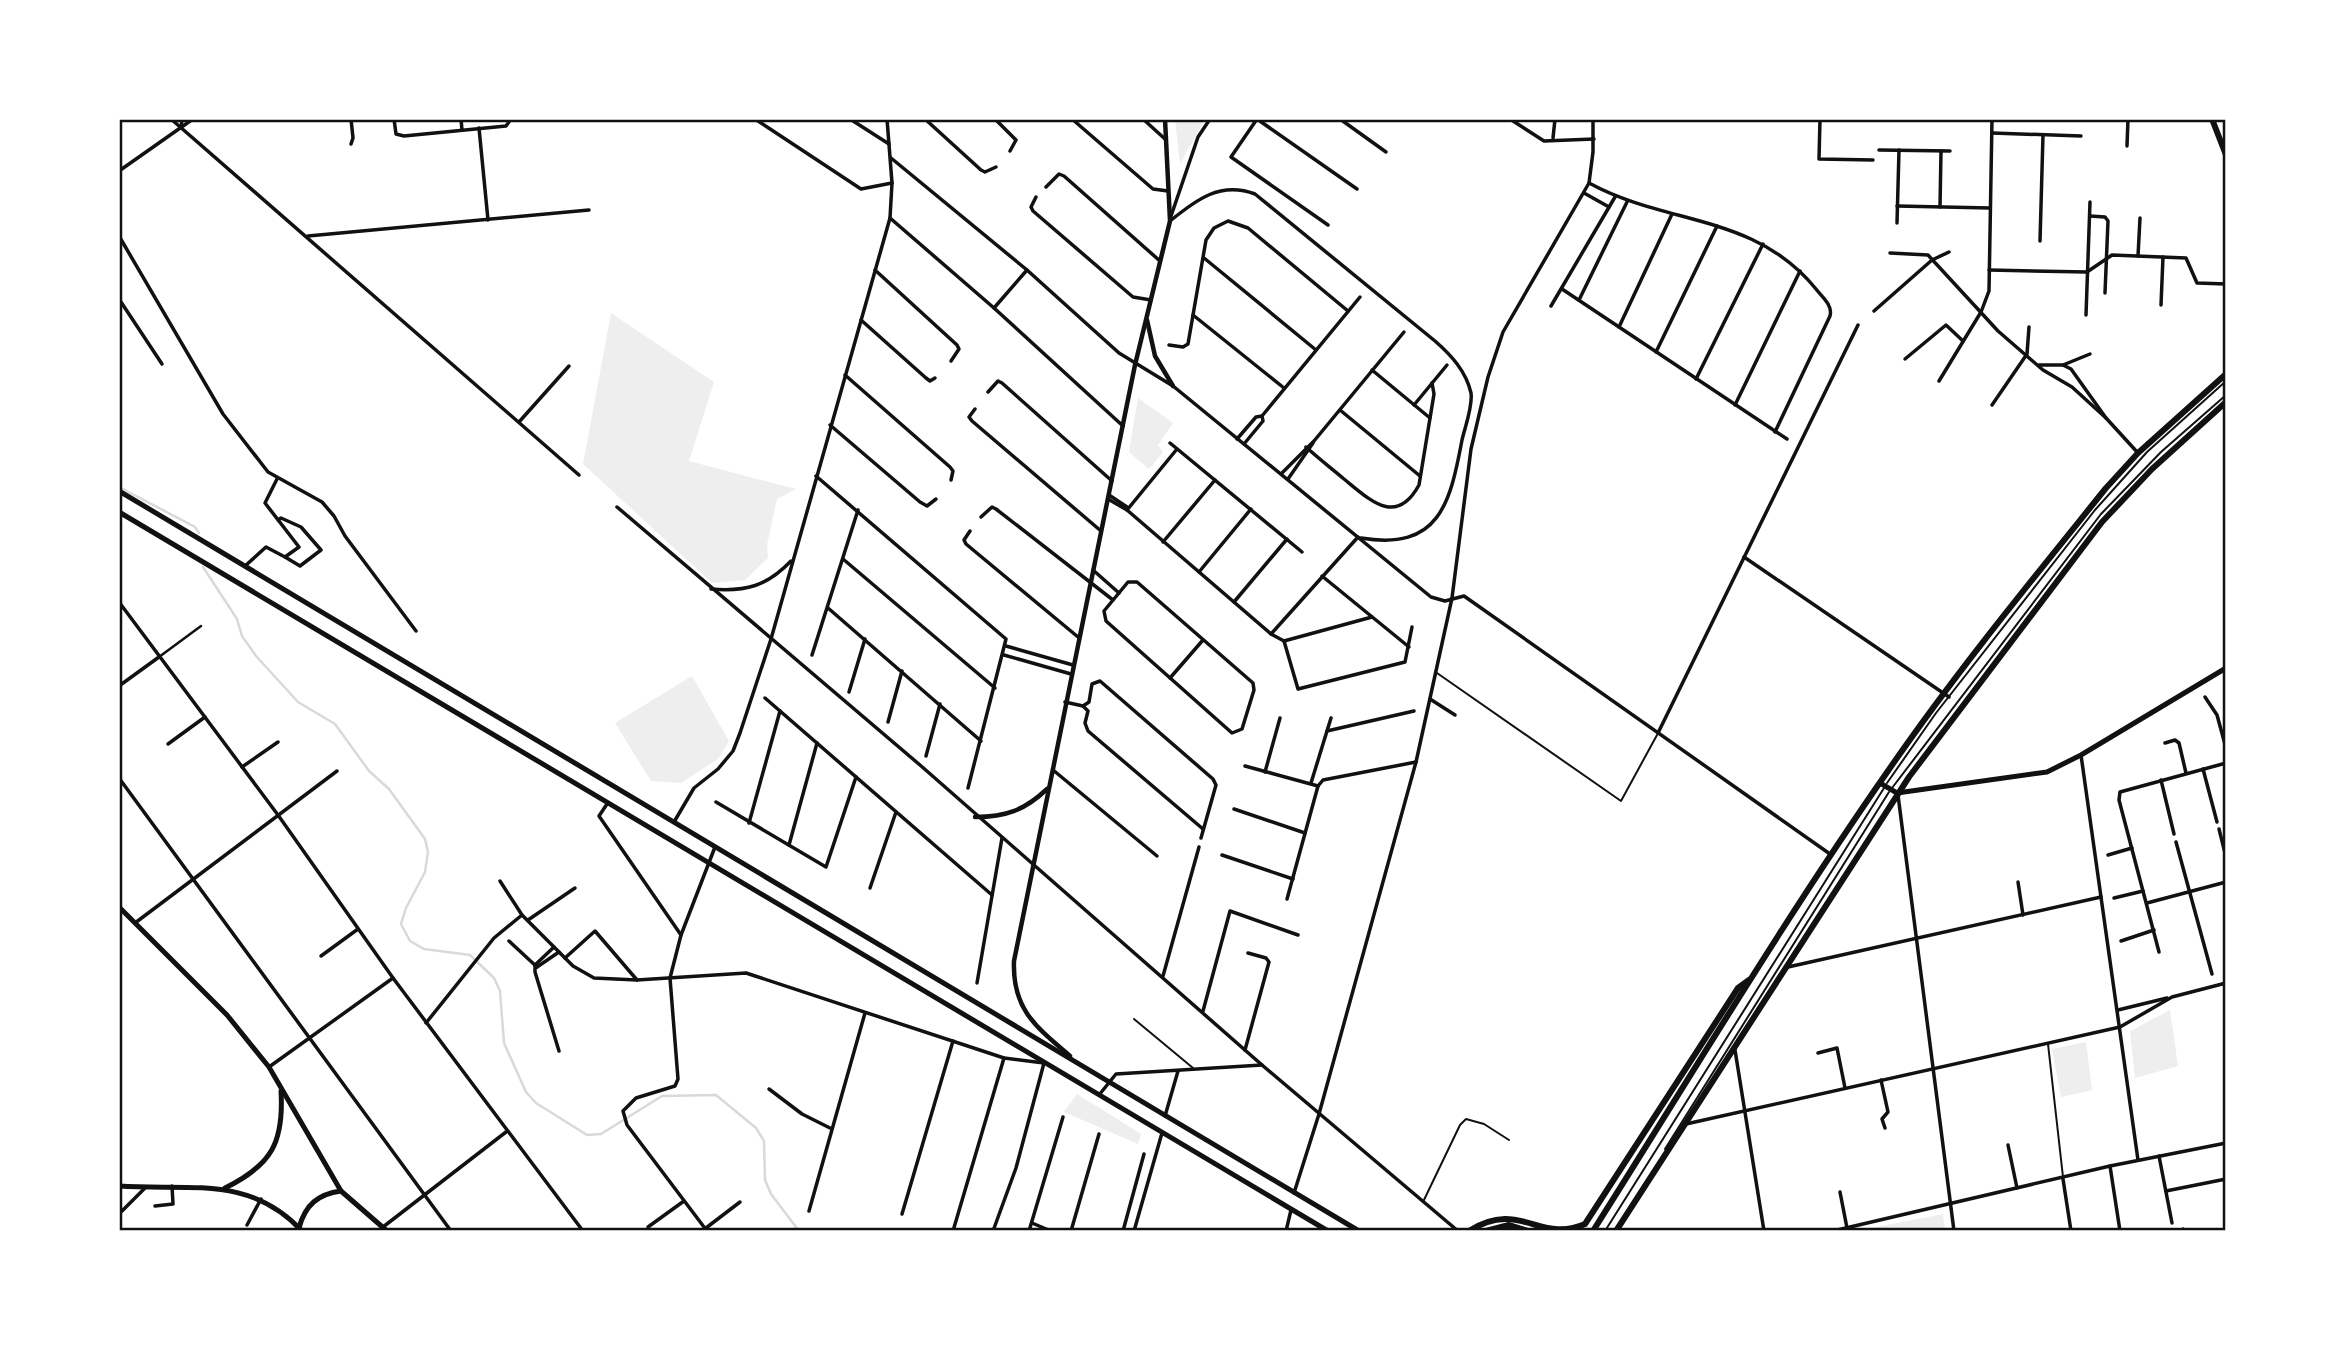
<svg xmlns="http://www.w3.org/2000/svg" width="2345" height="1350" viewBox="0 0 2345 1350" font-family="'IBM Plex Sans',sans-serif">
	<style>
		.green { fill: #eee }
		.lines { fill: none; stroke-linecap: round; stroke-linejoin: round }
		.stream { stroke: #d9d9d9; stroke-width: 2.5 }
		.service { stroke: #111; stroke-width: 2 }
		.pedestrian { stroke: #111; stroke-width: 2.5 }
		.minor { stroke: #111; stroke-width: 3.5 }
		.tertiary { stroke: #111; stroke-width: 4.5 }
		.secondary { stroke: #111; stroke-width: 5 }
		.primary { stroke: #111; stroke-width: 6 }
		.trunk { stroke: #111; stroke-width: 6 }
		.neatline { fill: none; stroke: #111; stroke-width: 2.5 }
	</style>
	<rect width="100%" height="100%" fill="#fff"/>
	<g class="green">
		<polygon points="1175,119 1205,119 1180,164"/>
		<polygon points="611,313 714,382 689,461 796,489 777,499 767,545 768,558 745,580 712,583 583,464"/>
		<polygon points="1138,398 1173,423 1158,445 1163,452 1149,469 1129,452"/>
		<polygon points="692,676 729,741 718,759 681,783 651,781 615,723"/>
		<polygon points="2170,1010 2178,1066 2135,1078 2130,1031"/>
		<polygon points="2086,1042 2092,1090 2061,1097 2052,1049"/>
		<polygon points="1077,1094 1141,1134 1138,1144 1064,1112"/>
		<polygon points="1943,1214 1945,1231 1866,1231 1866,1229"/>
	</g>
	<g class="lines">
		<g class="stream">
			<polyline points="119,487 195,527 199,533"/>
			<polyline points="203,567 237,619 242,636 256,656 298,702 335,724 369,771 389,789 425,839 428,852 425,872 406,908 401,924 410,941 424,949 470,955 494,978 500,991 504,1043 526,1092 536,1103 587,1135 601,1134 662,1096 716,1095 756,1128 764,1141 765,1180 771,1194 799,1231"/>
		</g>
		<g class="service">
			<polyline points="1437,673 1621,801 1657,735"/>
			<polyline points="1887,783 1936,713 2095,510 2147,452 2226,381"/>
			<polyline points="1892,788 2101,514 2161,452 2226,395"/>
			<polyline points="1134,1019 1193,1068"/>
			<polyline points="2048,1044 2063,1177"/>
			<polyline points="1665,1149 1889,792"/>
			<polyline points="1423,1202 1460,1125 1466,1119 1484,1124 1509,1140"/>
			<polyline points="1605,1231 1884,788"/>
		</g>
		<polyline class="pedestrian" points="159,657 201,626"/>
		<g class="minor">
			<polyline points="171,119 579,475"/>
			<polyline points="351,119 353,138 351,144"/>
			<polyline points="394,119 396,134 404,136 506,126 511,119"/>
			<polyline points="461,119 462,130"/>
			<polyline points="755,119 861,189 892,183"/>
			<polyline points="850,119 889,144"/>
			<polyline points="925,119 981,170 985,172 996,167"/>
			<polyline points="995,119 1016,140 1010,151"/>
			<polyline points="1072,119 1153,189 1168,191"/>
			<polyline points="1143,119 1165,139"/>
			<polyline points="1257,119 1231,157 1328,225"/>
			<polyline points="1257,119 1357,189"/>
			<polyline points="1340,119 1386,152"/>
			<polyline points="1510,119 1544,141 1594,139"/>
			<polyline points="1820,119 1819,159 1873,160"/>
			<polyline points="181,128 182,119"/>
			<polyline points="479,128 488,220"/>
			<polyline points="1992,133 2081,136"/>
			<polyline points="1553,138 1555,119"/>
			<polyline points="2127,146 2128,119"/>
			<polyline points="1879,150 1950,151"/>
			<polyline points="891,158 1027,270 1119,353 1173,386 1431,597 1445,601 1464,596 1830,854"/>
			<polyline points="119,171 193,119"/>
			<path d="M1589 183C1668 226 1754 213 1816 289 1822 297 1833 305 1830 316L1775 432"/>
			<polyline points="1046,187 1059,174 1064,176 1160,261"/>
			<polyline points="1584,193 1609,207"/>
			<polyline points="1036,197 1031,207 1033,211 1133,297 1151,300"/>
			<polyline points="1897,206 1990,208"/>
			<polyline points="1940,207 1941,151"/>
			<polyline points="2090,216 2105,217 2108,221 2105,293"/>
			<polyline points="890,218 994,308 1123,426"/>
			<polyline points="1170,219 1198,137 1210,119"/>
			<path d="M1170 221C1196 200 1220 181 1255 194L1435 341C1451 355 1466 371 1471 393 1473 406 1465 427 1462 440 1450 504 1439 551 1361 538"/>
			<polyline points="1897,223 1899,150"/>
			<polyline points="119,236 223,414 268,472 322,502 334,516 345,536 416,631"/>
			<polyline points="308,236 589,210"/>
			<polyline points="2040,241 2043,135"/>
			<polyline points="1890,253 1928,255 1998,331 2043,370 2072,387 2106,418"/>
			<polyline points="2138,256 2140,218"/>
			<polyline points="1204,258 1316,350"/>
			<polyline points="875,270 957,345 959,349 951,361"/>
			<polyline points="1989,270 2087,272 2112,255 2186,258 2197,283 2226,284"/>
			<polyline points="1562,289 1787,439"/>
			<polyline points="119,299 162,364"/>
			<polyline points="1579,300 1627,202"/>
			<polyline points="2161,305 2163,257"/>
			<polyline points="1551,306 1615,197"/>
			<polyline points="994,308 1027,270"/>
			<polyline points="1874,311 1932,260 1949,252"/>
			<polyline points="1193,315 1284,388"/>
			<polyline points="2086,315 2090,202"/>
			<polyline points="861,320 926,378 930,381 935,378"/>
			<polyline points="1619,327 1672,214"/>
			<polyline points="1169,345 1183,347 1188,344 1206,240 1214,228 1228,221 1248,228 1348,311"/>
			<polyline points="1656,352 1717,226"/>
			<polyline points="1905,359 1946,325 1963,341"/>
			<polyline points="2039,365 2063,365 2071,369 2106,418 2138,453"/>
			<polyline points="2063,365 2090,354"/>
			<polyline points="1372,370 1430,418"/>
			<polyline points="845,375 950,467 953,471 951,480"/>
			<polyline points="1696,379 1763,244"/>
			<polyline points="1939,381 1981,312 1989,291 1992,119"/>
			<polyline points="988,392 998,381 1002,383 1112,481"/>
			<polyline points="1414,405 1447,365"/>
			<polyline points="1735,405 1800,271"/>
			<polyline points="1992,405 2027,354 2029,327"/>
			<polyline points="975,409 969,417 972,421 1101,531"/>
			<polyline points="1340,410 1420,476"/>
			<polyline points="519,422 569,366"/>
			<polyline points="830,425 920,502 927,506 936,499"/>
			<polyline points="1237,439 1256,417 1262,416 1360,297"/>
			<polyline points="1170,443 1302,552"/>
			<polyline points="1244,444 1263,421 1262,416"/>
			<path d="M1306 447C1318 458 1331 468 1344 479 1370 500 1396 527 1419 485L1434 394 1432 383"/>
			<polyline points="1281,474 1314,441 1404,332"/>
			<polyline points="816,476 1006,639 968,788"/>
			<polyline points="277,479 265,503 299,547 285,557 300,566 321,550 301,527 281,518 278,520"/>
			<polyline points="1288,479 1313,443"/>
			<polyline points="1109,495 1127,507"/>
			<polyline points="1108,499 1127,510 1271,634 1284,641"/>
			<polyline points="617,507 920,765 1262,1065 1458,1231"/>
			<polyline points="1127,510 1177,449"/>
			<polyline points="981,517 992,507 996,509 1113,600"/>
			<polyline points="970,531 964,540 966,544 1078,637"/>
			<polyline points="1163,542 1215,480"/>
			<polyline points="1744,557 1949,697"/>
			<polyline points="843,559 995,688"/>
			<polyline points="245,566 266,547 285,557"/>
			<polyline points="1093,570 1119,593"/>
			<polyline points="1199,572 1251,509"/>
			<polyline points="1322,576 1409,647"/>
			<polygon points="1128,582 1137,582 1253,683 1254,690 1242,729 1232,733 1106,621 1104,611"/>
			<path d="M711 589C746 592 767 586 791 561"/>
			<polyline points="119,602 278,815 393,978 583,1231"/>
			<polyline points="1234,602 1287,539"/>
			<polyline points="828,608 981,741"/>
			<polyline points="1271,634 1358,537"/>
			<polyline points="1284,641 1298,689 1405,662 1412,627"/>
			<polyline points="1284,641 1372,617"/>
			<polyline points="1006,646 1073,665"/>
			<polyline points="812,655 858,510"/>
			<polyline points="1004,655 1071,674"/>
			<polyline points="1170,678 1203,640"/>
			<polyline points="119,686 159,657"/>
			<polyline points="849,692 865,639"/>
			<polyline points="2205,697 2217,715 2226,748"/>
			<polyline points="765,698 992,895"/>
			<polyline points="1430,699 1455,715"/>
			<polyline points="1065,702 1083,706 1088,711 1085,723 1088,731 1203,829"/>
			<polyline points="1083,706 1089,702 1092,684 1100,681 1213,779 1216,785 1201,838"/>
			<polyline points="888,722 902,671"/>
			<polyline points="1327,731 1414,711"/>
			<polyline points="1658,733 1858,325"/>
			<polyline points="2165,743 2175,740 2179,743 2186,773"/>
			<polyline points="168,744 205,717"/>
			<polyline points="2081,755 2138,1160"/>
			<polyline points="926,756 940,704"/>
			<polyline points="1245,766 1318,786"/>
			<polyline points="242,767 278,742"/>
			<polyline points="2203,769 2217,822"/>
			<polyline points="1053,770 1157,856"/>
			<polyline points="1265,772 1280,718"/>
			<polyline points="119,778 451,1231"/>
			<polyline points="2161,780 2174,834"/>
			<polyline points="1311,783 1331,718"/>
			<polyline points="1318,786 1323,780 1416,762"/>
			<polyline points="1898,795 1954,1231"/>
			<polyline points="716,802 826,867 856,777"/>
			<polyline points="607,804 599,816 681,935"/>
			<polyline points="1234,809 1305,833"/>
			<polyline points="674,822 694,788 718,769 733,751 740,733 771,639 890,218 892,183 887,119"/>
			<polyline points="749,823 780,711"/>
			<polyline points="2219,829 2226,857"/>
			<polyline points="2176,842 2212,974"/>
			<polyline points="789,845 817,743"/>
			<polyline points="1222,855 1293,879"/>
			<polyline points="2108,855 2132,848"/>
			<polyline points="500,881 522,915 573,966 594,978 637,980 746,973 1004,1058 1044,1063 1016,1168 993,1231"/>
			<polyline points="2018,882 2023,915"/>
			<polyline points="870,888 896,812"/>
			<polyline points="2114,898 2143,891"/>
			<polyline points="1287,899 1318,786"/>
			<polyline points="2147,903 2226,882"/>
			<polyline points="528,920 575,888"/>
			<polyline points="135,923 337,771"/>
			<polyline points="509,941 537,967"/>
			<polyline points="2121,941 2154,930"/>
			<polyline points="554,947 535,965 535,972 559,1051"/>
			<polyline points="2159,952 2119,800 2120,792 2226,763"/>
			<polyline points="321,956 358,929"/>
			<polyline points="565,958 595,931 637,980"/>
			<polyline points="537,967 559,952"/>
			<polyline points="1788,967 2101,897"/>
			<polyline points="1163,976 1199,847"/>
			<polyline points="977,983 1002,838"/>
			<polyline points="2118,1010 2167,998"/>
			<polyline points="1203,1011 1230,911 1298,935"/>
			<polyline points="426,1023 494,938 522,915"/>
			<polyline points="1245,1050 1269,962 1266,958 1248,953"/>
			<polyline points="1735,1050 1764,1231"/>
			<polyline points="1818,1053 1837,1048 1845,1088"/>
			<polyline points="269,1067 393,978"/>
			<polyline points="1881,1080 1888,1112 1882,1119 1885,1128"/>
			<polyline points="769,1089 802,1114 830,1128"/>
			<polyline points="1099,1095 1116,1074 1262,1065"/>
			<polyline points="1165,1116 1178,1071"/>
			<polyline points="1686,1124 2120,1027 2172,997 2226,983"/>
			<polyline points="2008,1145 2017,1188"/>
			<polyline points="2159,1156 2172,1223"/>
			<polyline points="2110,1166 2120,1231"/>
			<polyline points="2063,1179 2071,1231"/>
			<polyline points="2166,1191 2226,1179"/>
			<polyline points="1840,1192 1847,1228"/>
			<polyline points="1294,1193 1319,1114 1416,762 1452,598 1471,449 1488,377 1503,332 1589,183 1593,152 1593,119"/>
			<polyline points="155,1206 173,1204 172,1186"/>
			<polyline points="809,1211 865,1013"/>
			<polyline points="119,1214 145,1188"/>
			<polyline points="902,1214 953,1041"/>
			<polyline points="1032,1223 1051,1231"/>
			<polyline points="247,1225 261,1199"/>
			<polyline points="383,1227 506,1132"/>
			<polyline points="648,1227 684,1201"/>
			<polyline points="2183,1229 2184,1231"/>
			<polyline points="702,1231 740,1202"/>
			<polyline points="707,1231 627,1125 623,1111 636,1098 675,1086 678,1079 670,978 681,935 715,847"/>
			<polyline points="953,1231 1004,1058"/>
			<polyline points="1029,1231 1063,1117"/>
			<polyline points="1071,1231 1099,1134"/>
			<polyline points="1123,1231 1144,1154"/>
			<polyline points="1134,1231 1162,1133"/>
			<polyline points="1286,1231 1291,1210"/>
			<polyline points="1833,1231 2110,1166 2226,1143"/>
		</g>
		<g class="tertiary">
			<polyline points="1147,320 1155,356 1173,386"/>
			<path d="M975 817C1006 817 1025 810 1047 789"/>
			<path d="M1070 1056C1036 1027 1012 1009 1014 961L1135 365 1170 221 1165 119"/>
		</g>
		<g class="secondary">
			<polyline points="119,491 1359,1231"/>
			<polyline points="119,512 1328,1231"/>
			<polyline points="1880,783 1897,793 2047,772 2081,755 2226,668"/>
			<polyline points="119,907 227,1015 269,1067 341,1191 387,1231"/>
			<path d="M119 1186C188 1191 249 1174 302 1231"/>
			<path d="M225 1188C272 1165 284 1142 281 1091"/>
			<path d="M299 1228C305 1205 318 1194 341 1191"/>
		</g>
		<g class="primary">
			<path d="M1469 1231C1520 1199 1540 1244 1585 1224L1738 988 1749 980"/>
			<polyline points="1486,1231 1509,1225 1528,1231"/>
			<path d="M1593 1231C1691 1076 1785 918 1890 768 1957 671 2032 580 2106 488L2138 453 2226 374"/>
			<polyline points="1616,1231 1909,777 2102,522 2152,469 2226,402"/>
		</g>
		<polyline class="trunk" points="2212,119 2226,155"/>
	</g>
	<rect width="2345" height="1350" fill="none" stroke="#ffffff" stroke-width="242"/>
	<rect x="121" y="121" width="2103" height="1108" class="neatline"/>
</svg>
